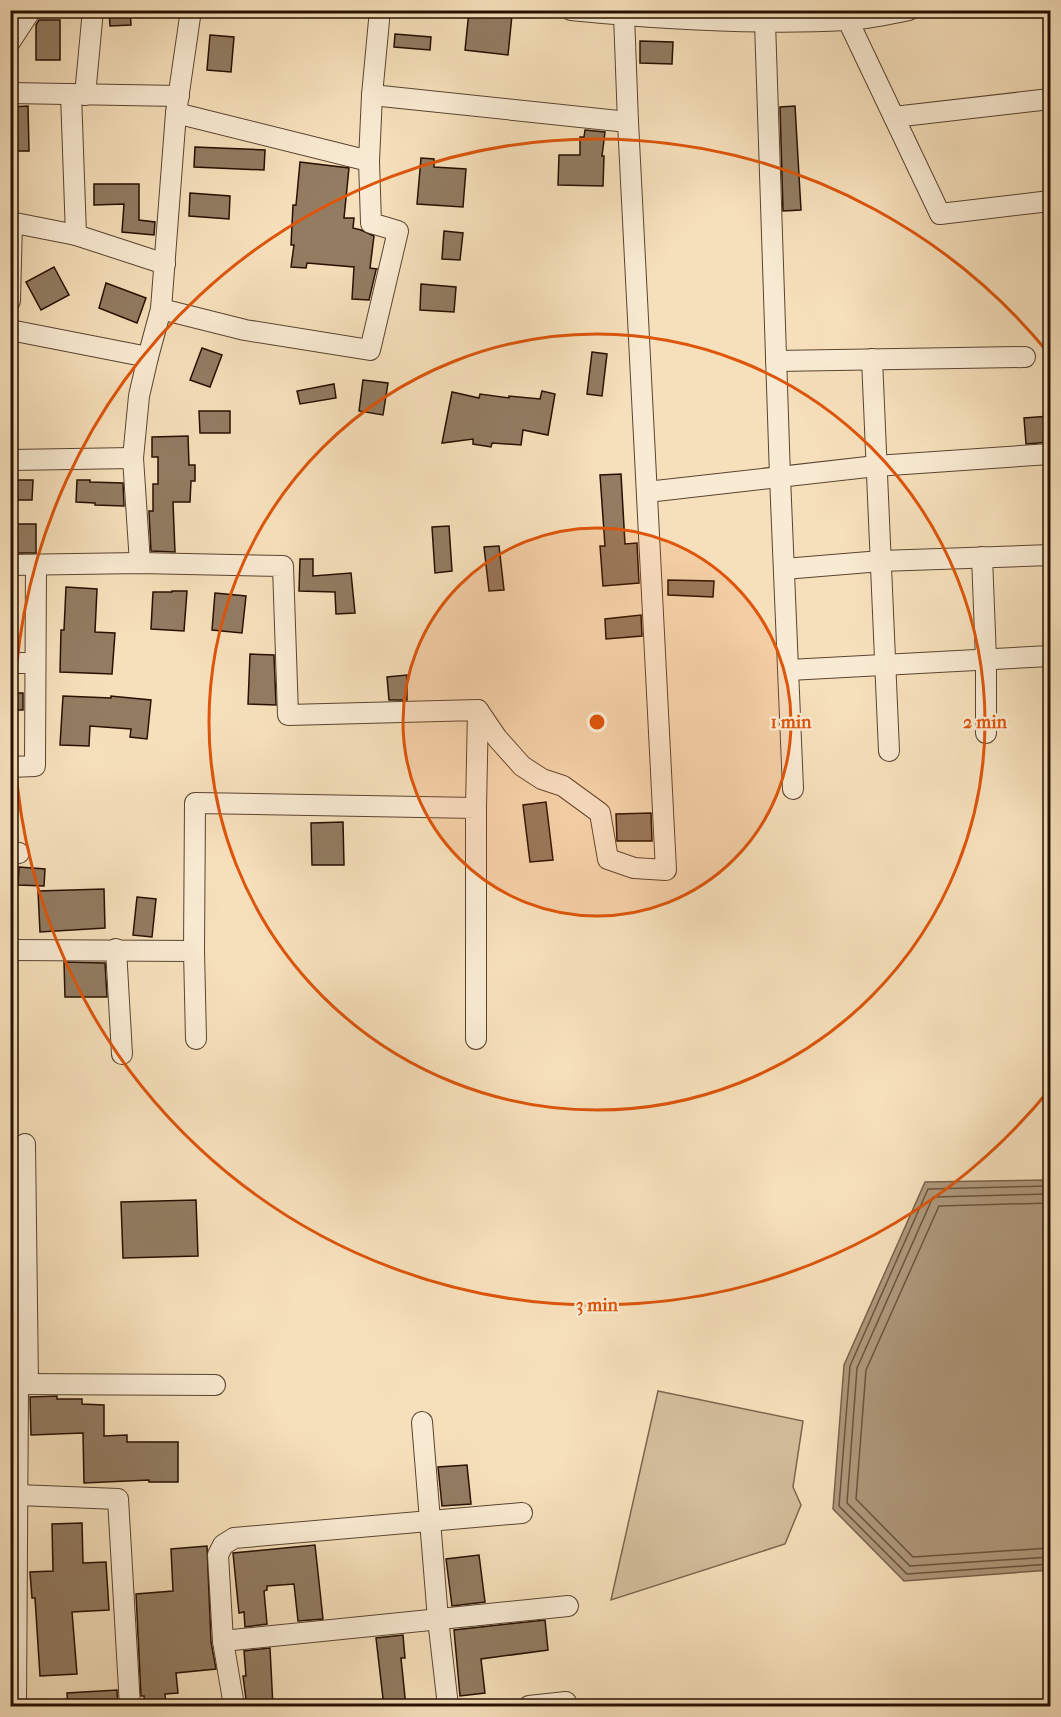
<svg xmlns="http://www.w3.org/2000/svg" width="1061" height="1717" viewBox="0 0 1061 1717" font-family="'IM FELL French Canon',serif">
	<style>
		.green { fill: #d3bd9b; stroke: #7c664e; stroke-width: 1.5 }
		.water { fill: #af997c; stroke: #78624b; stroke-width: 1.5 }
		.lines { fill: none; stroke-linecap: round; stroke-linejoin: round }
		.shore { stroke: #6a543e; stroke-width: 1.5 }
		.building { fill: #927c62; stroke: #261001; stroke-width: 1.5 }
		.street-casing { stroke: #5a4430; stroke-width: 22 }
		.street { stroke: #f9ebd3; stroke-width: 20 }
		.ring { fill: none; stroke: #de550b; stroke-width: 3 }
		.centre { fill: #de550b; stroke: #f9ebd3; stroke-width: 3 }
		.ring-label { font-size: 18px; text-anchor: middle; font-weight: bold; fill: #de550b; stroke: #f9ebd3; stroke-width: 4.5; stroke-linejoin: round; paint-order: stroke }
	</style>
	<rect width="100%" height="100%" fill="#f6e0bb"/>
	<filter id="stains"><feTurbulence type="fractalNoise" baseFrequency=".00333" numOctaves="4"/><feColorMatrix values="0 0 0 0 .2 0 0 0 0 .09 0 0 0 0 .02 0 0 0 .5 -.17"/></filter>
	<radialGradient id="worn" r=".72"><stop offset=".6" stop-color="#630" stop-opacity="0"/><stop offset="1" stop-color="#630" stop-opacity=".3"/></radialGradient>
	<polygon class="green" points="658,1391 803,1421 793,1487 801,1505 785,1544 611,1600"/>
	<polygon class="water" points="1050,1180 1050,1570 904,1581 833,1509 844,1365 925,1182"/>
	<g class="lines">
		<g class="shore">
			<polyline points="1050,1186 928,1189 850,1366 839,1506 907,1574 1050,1564"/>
			<polyline points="1050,1194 933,1197 857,1368 847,1503 910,1566 1050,1557"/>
			<polyline points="1050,1203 939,1206 866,1370 856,1499 913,1557 1050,1548"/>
		</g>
	</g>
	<g class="building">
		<polygon points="109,10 130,10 131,25 110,26"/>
		<polygon points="469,11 512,15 508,55 465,50"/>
		<polygon points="39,20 60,20 60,60 36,60 36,25"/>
		<polygon points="395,34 431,37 430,50 394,47"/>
		<polygon points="210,35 234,37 231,72 207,70"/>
		<polygon points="640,41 673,42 672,64 640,63"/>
		<polygon points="28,106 29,151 10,151 10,107"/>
		<polygon points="795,106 801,210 783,211 780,107"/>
		<polygon points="585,130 605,132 602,156 604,156 603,186 558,185 559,155 580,155 580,137 584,137"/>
		<polygon points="195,147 265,150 264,170 194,167"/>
		<polygon points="421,158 434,159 434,167 466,169 463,207 417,204"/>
		<polygon points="300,162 349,168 344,218 354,218 353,228 361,230 374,236 370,268 377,269 376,270 369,300 352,299 354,267 307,263 306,268 291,267 294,245 291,245 293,205 296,205"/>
		<polygon points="94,184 139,184 139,220 155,222 154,235 122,232 124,204 94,205"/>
		<polygon points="190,193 230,196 229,219 189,216"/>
		<polygon points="444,231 463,233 460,260 442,259"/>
		<polygon points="54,267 69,295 41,310 26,282"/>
		<polygon points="106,283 146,298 137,323 99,308"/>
		<polygon points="421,284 456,287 454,312 420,310"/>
		<polygon points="202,348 222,355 210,387 190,380"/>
		<polygon points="592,352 607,354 602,396 587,394"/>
		<polygon points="363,380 388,383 383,415 359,411"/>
		<polygon points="334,384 336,398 300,404 297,391"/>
		<polygon points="542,391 555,394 548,435 523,430 521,445 492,443 491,447 473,444 473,439 442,443 452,392 479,398 480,394 509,398 509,396 540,399"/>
		<polygon points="199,411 230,411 230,433 200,433"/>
		<polygon points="1050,416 1050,442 1026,444 1024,418"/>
		<polygon points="188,436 189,465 195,465 195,481 191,481 190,502 173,502 175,552 151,551 149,511 153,511 153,484 158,484 158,457 152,457 152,437"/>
		<polygon points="621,474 625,544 637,543 639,583 603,586 600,546 605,546 600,475"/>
		<polygon points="10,480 33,480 32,500 10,500"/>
		<polygon points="77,480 90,480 90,482 123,483 124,506 95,505 95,503 76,502"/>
		<rect x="10" y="524" width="26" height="29"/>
		<polygon points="449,526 452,571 435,573 432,527"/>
		<polygon points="499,546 504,590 489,591 484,547"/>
		<polygon points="300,559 313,559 313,576 351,573 355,613 336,614 335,592 299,591"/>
		<polygon points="668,580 714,581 713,597 668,595"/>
		<polygon points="66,587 97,589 95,632 115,633 112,674 60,672 61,630 64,630"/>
		<polygon points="172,591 187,591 184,631 151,629 153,592 172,592"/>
		<polygon points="215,593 246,596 242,633 212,630"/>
		<polygon points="641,615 642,636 606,639 605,619"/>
		<polygon points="250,654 274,655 276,705 248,704"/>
		<polygon points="407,675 407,700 389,700 387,677"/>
		<rect x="10" y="693" width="13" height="17"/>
		<polygon points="63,696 111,698 111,696 151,700 147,739 130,737 131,729 90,726 89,746 60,745"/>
		<polygon points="546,802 553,860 530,862 523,805"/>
		<polygon points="651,813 652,841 617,841 616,814"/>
		<polygon points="343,822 344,865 312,865 311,823"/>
		<polygon points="19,867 45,869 44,886 18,885"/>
		<polygon points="104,889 105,928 40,932 38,891"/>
		<polygon points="137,897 156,899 152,937 133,935"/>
		<polygon points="64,962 105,963 107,997 65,997"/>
		<polygon points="196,1200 198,1256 123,1258 121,1202"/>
		<polygon points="57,1396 57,1399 82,1399 82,1404 104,1405 104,1436 127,1435 127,1442 178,1442 178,1482 149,1482 149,1480 84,1483 83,1433 31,1435 30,1397"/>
		<polygon points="467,1465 471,1504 442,1506 438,1467"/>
		<polygon points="82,1523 83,1563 106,1562 109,1610 72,1612 77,1674 40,1676 35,1598 32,1598 30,1572 53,1571 52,1524"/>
		<polygon points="315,1545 323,1619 298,1621 294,1584 267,1586 267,1590 264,1591 267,1624 245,1627 244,1612 239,1613 233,1553"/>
		<polygon points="207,1546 211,1642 216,1669 176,1673 178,1693 165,1694 166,1707 145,1707 144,1696 141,1696 136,1594 173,1591 171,1549"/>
		<polygon points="479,1555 485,1602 452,1606 446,1559"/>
		<polygon points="545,1620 548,1650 481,1659 485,1693 460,1696 454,1630"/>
		<polygon points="403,1635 405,1658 401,1658 406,1707 384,1707 376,1638"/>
		<polygon points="270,1648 273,1707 247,1707 243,1676 246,1676 244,1651"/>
		<polygon points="117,1690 118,1707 68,1707 67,1693"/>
	</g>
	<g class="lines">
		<defs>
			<g id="street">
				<path d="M571 10C662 19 755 25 846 20 867 19 889 14 909 10"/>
				<polyline points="843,10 940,214 1050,201"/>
				<polyline points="765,22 780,477 793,789"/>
				<polyline points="10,42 31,10"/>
				<polyline points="10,93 179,96"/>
				<polyline points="85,95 93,10"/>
				<polyline points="372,95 628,122"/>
				<polyline points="176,113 369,161 372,95 380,10"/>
				<polyline points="894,117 1050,99"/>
				<polyline points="10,222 76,235 71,94"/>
				<polyline points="76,235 165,264"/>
				<polyline points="10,301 12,222"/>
				<polyline points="161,309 245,330 370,350 398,231 371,223 369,161"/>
				<polyline points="10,330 148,357 139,396 133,458"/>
				<polyline points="148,357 161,309 176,113 191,10"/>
				<polyline points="872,359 889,751"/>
				<polyline points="776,361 1025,357"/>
				<polyline points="10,460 133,458 140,563"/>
				<polyline points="647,492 876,466 1050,454"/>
				<polyline points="982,557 986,659 986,733"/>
				<polyline points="10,565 140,563 283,566 288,715 478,710 476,808"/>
				<polyline points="784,569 881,561 1050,555"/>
				<polyline points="10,663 35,663"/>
				<polyline points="789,670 1050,656"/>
				<polyline points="478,710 497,738 522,766 542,779 563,786 600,813 608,859 634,868 666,870 628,122 624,15"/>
				<polyline points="10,767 35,766 36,565"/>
				<polyline points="10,854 19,853"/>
				<polyline points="116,949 122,1054"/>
				<polyline points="10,950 194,951 196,1039"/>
				<polyline points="194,951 195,803 476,808 476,1039"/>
				<polyline points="25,1144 28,1384"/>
				<polyline points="16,1384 215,1385"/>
				<polyline points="422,1422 438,1619 448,1706"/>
				<polyline points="18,1495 118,1499 130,1706"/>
				<polyline points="223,1641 568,1606"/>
				<polyline points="16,1706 18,1384"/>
				<polyline points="234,1706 223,1641 218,1555 223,1545 234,1538 522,1513"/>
				<polyline points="529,1706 566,1702"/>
			</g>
		</defs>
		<use href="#street" class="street-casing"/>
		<use href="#street" class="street"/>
	</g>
	<circle cx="597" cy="722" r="194" fill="#de550b" fill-opacity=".12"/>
	<g class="ring">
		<circle cx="597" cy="722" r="194"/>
		<circle cx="597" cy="722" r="388"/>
		<path d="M1050 1089A583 583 0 1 1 1050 355"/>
	</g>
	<circle cx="597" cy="722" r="9" class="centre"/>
	<g class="ring-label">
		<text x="791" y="728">1 min</text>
		<text x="985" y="728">2 min</text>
		<text x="597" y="1311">3 min</text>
	</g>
	<rect width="1061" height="1717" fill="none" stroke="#f6e0bb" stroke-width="36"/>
	<rect x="12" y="12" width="1037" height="1693" fill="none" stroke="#261001" stroke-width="3"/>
	<rect x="18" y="18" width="1025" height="1681" fill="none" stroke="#261001" stroke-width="1.5"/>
	<rect width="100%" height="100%" filter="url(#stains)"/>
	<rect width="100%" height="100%" fill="url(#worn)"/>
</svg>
